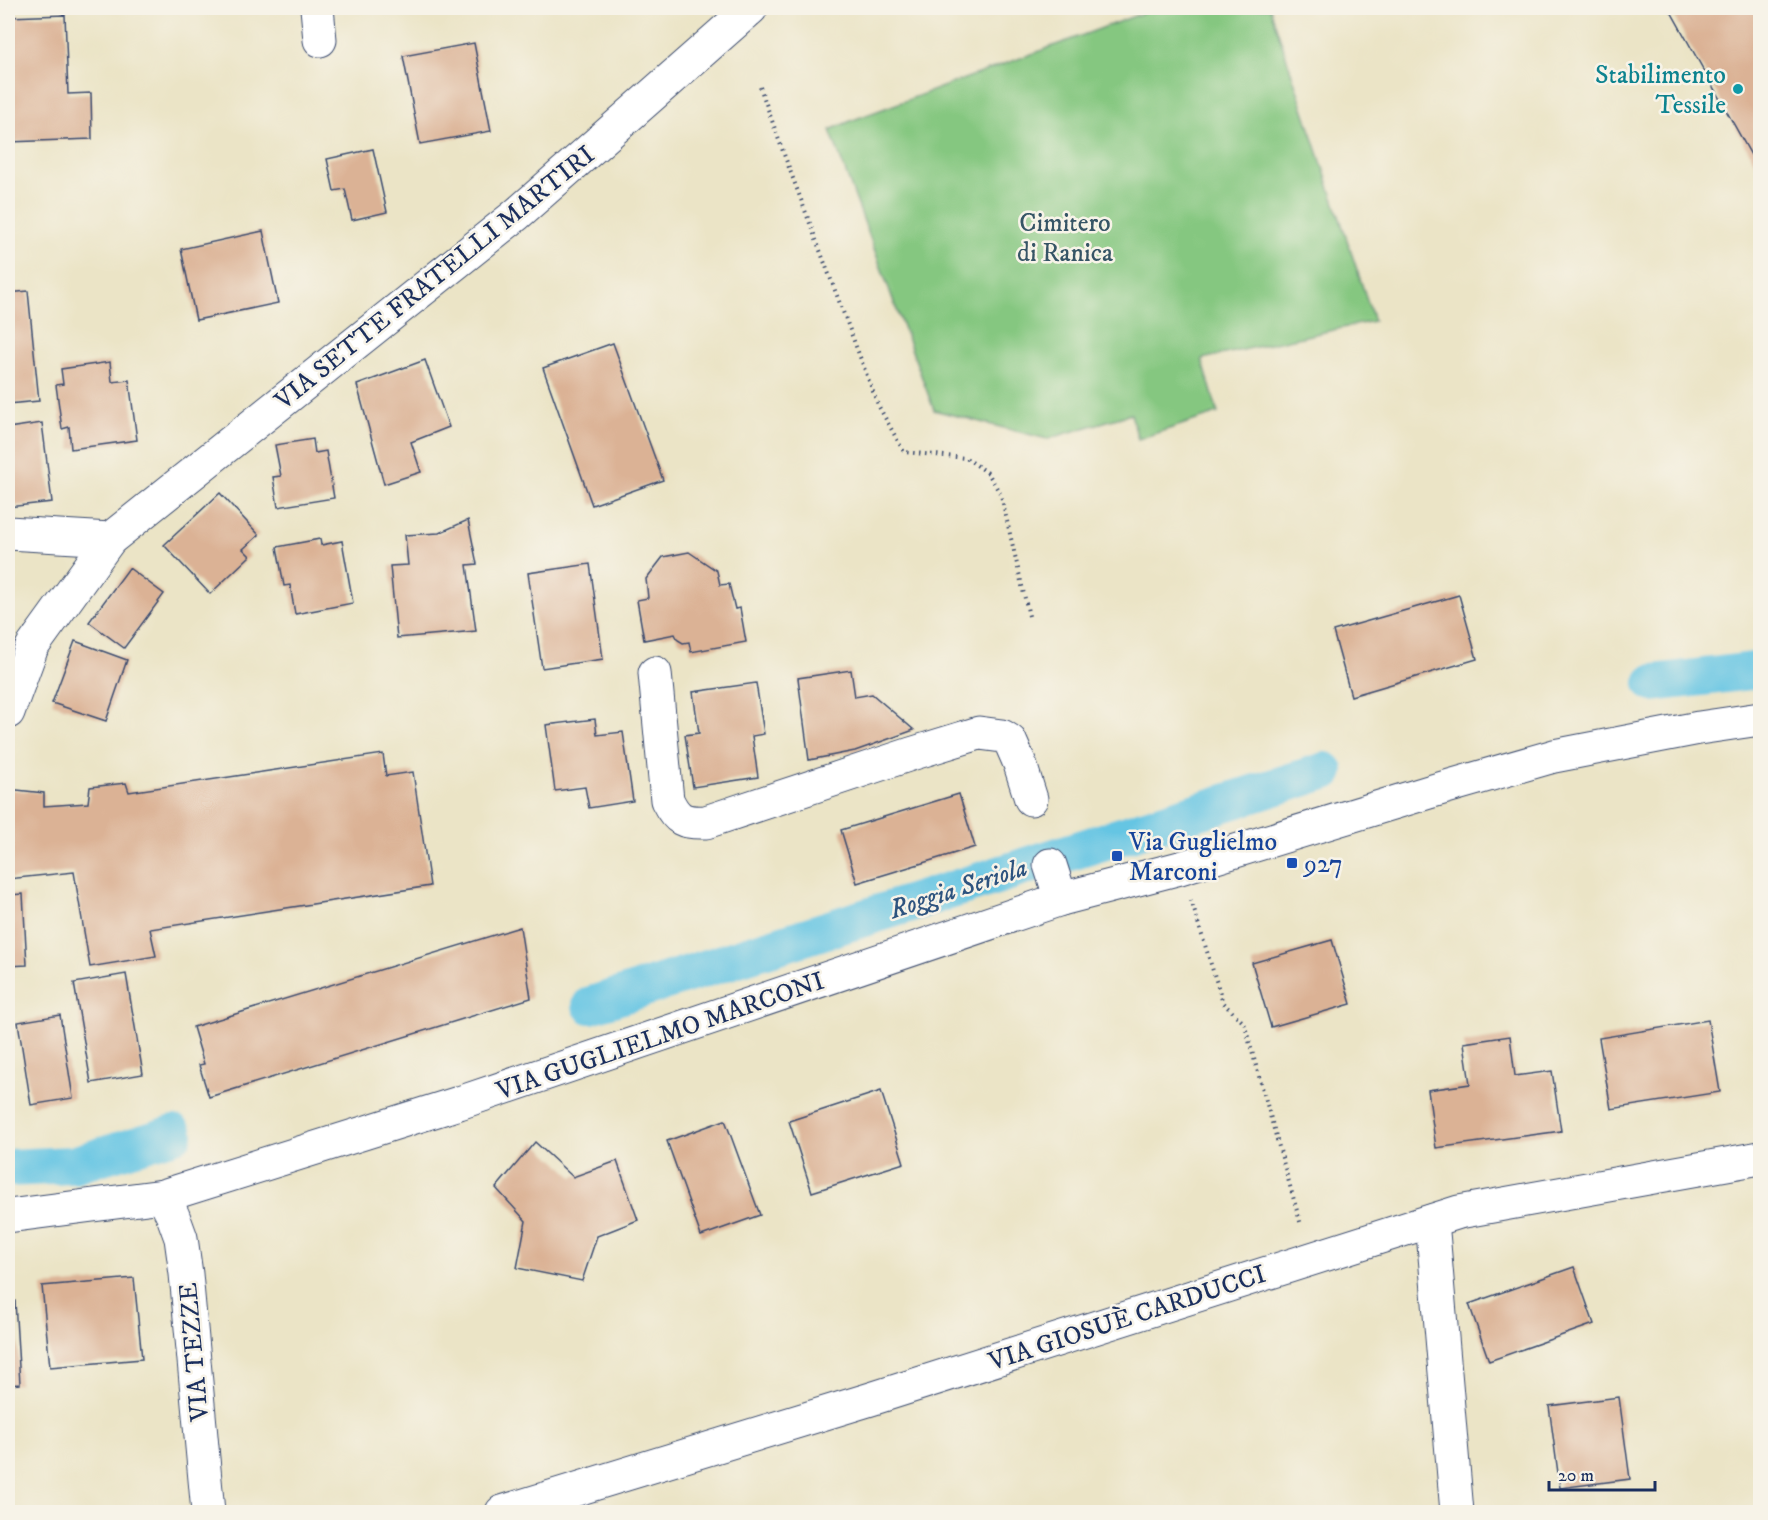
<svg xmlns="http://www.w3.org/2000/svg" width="1768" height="1520" viewBox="0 0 1768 1520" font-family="'IM FELL DW Pica',serif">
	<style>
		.green { fill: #85c780; stroke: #507b6f; stroke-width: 1.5 }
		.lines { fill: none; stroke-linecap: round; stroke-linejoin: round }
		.canal { stroke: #65c5e3; stroke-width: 38 }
		.building { fill: #dbb295 }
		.minor-casing { stroke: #3a4a6e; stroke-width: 35 }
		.path { stroke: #3a4a6e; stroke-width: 4; stroke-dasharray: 1.5 4.5; stroke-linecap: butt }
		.minor { stroke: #fff; stroke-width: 33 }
		.culture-dot { fill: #0f9aa8; stroke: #f7f3e8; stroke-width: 2 }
		.transit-dot { fill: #1a4fb4; stroke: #f7f3e8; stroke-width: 2 }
		.labels { text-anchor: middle; stroke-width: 5; stroke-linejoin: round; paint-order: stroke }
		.culture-label { font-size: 26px; fill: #0d838f; stroke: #f7f3e8; text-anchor: end }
		.park-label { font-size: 26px; fill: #365566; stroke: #f7f3e8 }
		.street-label { font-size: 26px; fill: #1b2f5e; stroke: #f7f3e8 }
		.transit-label { font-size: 26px; fill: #164399; stroke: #f7f3e8; text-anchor: start }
		.water-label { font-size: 27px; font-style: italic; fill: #2e547f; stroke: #f7f3e8 }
	</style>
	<rect width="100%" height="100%" fill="#f7f3e8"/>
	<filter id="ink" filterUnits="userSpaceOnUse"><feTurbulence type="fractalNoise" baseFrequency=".0167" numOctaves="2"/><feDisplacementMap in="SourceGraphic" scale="12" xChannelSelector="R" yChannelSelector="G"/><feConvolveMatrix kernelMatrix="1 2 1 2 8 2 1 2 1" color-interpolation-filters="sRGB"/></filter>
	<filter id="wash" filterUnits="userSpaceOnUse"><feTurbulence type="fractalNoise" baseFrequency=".008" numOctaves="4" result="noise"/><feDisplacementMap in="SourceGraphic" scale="24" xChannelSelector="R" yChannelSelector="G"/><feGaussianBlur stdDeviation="1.35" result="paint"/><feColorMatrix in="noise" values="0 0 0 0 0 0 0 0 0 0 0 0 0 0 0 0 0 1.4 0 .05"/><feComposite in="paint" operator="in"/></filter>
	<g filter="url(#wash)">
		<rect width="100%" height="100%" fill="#ebe4c6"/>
		<polygon class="green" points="1156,8 1270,8 1374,321 1202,359 1218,413 1138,439 1131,414 1047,439 934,410 830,130 853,120"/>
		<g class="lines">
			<g class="canal">
				<polyline points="1653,683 1760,670"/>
				<polyline points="591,1005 1325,771"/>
				<polyline points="8,1168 73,1165 174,1134"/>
			</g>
		</g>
		<g id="blocks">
			<g class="building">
				<polygon points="1669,8 1760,8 1760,171"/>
				<polygon points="65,15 68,94 91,93 92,139 8,142 8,17"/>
				<polygon points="474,43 491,131 420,144 403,56"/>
				<polygon points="373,149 387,212 352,220 345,189 334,191 327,159"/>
				<polygon points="263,231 278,303 196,320 181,249"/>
				<polygon points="28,291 39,401 8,404 8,293"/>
				<polygon points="613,343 663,480 592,505 543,368"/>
				<polygon points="425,360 449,427 411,442 421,472 384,484 357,385"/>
				<polygon points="110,362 112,382 129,380 137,440 71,449 69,427 62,429 56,385 63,384 61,369"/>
				<polygon points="42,423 52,502 8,507 8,428"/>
				<polygon points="313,439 315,453 326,451 334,498 278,507 273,477 281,476 275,445"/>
				<polygon points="220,493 259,535 243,549 250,556 210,594 164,545"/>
				<polygon points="468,520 477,564 467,565 476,631 397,638 390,566 408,565 405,535 439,533"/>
				<polygon points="320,539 321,545 342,541 353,603 295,614 290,585 284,586 277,547"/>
				<polygon points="689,552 717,571 720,585 729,584 735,609 740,608 746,642 691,652 689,642 683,643 678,640 675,634 644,640 637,600 648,598 646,579 663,557"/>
				<polygon points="590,564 603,659 542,668 528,573"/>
				<polygon points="129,568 164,594 124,648 89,622"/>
				<polygon points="1459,595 1477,659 1351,696 1333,631"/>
				<polygon points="75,641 127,660 106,721 52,703"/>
				<polygon points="851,670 855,697 872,694 914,730 855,751 809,760 798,678"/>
				<polygon points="756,683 764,734 752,736 758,777 693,787 685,735 699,733 693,692"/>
				<polygon points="595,719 597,735 623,732 633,801 589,808 585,787 555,791 546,725"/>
				<polygon points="383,754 386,776 413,772 430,886 150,929 156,956 90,967 74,872 8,879 8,789 44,793 44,806 88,803 90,787 126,783 129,792"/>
				<polygon points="959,794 975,847 857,883 841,830"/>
				<polygon points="23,894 27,965 8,966 8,895"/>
				<polygon points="520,927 531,998 209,1097 199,1065 204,1064 193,1027"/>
				<polygon points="1332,940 1351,1004 1271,1027 1252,963"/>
				<polygon points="126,974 143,1074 91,1083 74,983"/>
				<polygon points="60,1015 73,1098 31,1105 18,1022"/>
				<polygon points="1708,1020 1720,1092 1611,1109 1599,1038"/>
				<polygon points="1510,1036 1515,1076 1552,1071 1561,1131 1436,1148 1428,1090 1470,1084 1464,1043"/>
				<polygon points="881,1091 904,1163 812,1192 789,1121"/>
				<polygon points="725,1120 760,1215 701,1236 667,1141"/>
				<polygon points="535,1142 573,1177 617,1161 638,1220 597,1236 582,1281 517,1268 526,1221 496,1188"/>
				<polygon points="1574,1267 1594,1324 1489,1361 1469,1304"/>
				<polygon points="134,1278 142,1359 50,1367 42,1286"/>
				<polygon points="8,1301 15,1301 20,1384 8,1385"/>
				<polygon points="1619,1397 1630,1479 1560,1488 1549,1406"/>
			</g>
		</g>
	</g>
	<g filter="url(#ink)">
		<use href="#blocks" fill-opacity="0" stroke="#3a4a6e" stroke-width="1.5"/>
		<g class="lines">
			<defs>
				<g id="minor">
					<polyline points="317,8 320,40"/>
					<polyline points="8,533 110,539"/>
					<path d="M655 673 667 800C677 820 683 823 706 822L911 754 979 733 1002 736 1010 741 1020 764 1031 799"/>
					<polyline points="8,712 32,647 110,539 516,215 751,8"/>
					<polyline points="1050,865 1061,899"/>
					<polyline points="163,1196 173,1216 181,1238 186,1274 208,1512"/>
					<polyline points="8,1216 163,1196 459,1103 1061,899 1180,868 1429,792 1554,756 1699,728 1760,719"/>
					<polyline points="1432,1221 1457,1512"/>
					<polyline points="502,1512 871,1399 1459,1212 1760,1158"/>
				</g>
			</defs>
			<use href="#minor" class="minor-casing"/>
			<g class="path">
				<polyline points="760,87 785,157 878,405 904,452 966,458 988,473 1001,495 1029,616"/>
				<polyline points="1191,900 1223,1003 1244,1023 1301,1225"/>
			</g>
			<use href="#minor" class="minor"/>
		</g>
	</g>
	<circle class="culture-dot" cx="1738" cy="89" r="6"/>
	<g class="transit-dot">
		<rect x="1111" y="850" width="12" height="12" rx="3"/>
		<rect x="1286" y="857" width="12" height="12" rx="3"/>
	</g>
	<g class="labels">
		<g class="culture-label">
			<text x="1726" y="83">Stabilimento<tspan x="1726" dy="30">Tessile</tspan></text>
		</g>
		<g class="park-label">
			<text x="1065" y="231">Cimitero<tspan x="1065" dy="30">di Ranica</tspan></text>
		</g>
		<g class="street-label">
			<text transform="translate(434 277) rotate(-39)" y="9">VIA SETTE FRATELLI MARTIRI</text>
			<text transform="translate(660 1035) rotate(-19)" y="9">VIA GUGLIELMO MARCONI</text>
			<text transform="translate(1127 1317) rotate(-18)" y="9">VIA GIOSUÈ CARDUCCI</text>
			<text transform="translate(193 1352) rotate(-95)" y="9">VIA TEZZE</text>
		</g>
		<g class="transit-label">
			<text x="1129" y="850">Via Guglielmo<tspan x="1129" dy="30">Marconi</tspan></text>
			<text x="1304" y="872">927</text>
		</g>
		<g class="water-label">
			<text transform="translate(958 888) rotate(-18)" y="9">Roggia Seriola</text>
		</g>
	</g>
	<rect width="1768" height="1520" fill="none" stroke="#f7f3e8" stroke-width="30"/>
	<path d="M1549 1481v9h106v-9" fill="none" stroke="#1b2f5e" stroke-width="3"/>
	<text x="1558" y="1481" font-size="18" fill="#1b2f5e" stroke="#f7f3e8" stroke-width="4.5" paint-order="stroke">20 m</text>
</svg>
